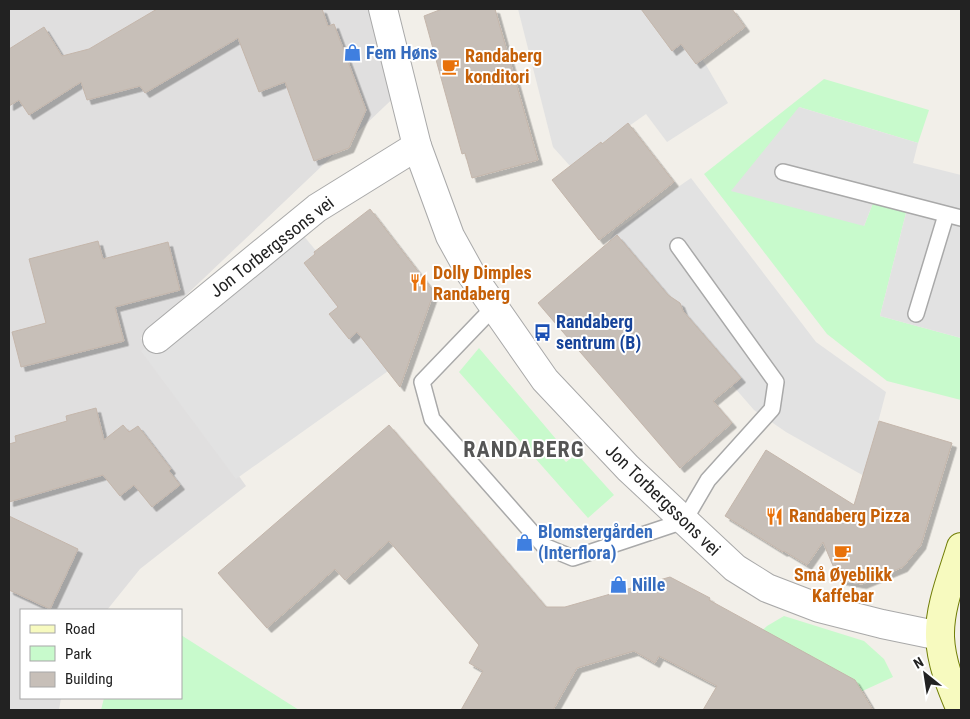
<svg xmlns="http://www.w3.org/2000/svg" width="970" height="719" viewBox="0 0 970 719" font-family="'Roboto Condensed',sans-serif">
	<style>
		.residential { fill: #e0dfdf }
		.park { fill: #c8facc }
		.parking { fill: #e2e2e2 }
		.building { fill: #c7bfb8; stroke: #c4b6ab; filter: url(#shadow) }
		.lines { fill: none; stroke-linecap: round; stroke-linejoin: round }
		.service-casing { stroke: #a9a9a9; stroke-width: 18 }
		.minor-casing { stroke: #a9a9a9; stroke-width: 30 }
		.tertiary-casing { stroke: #a9a9a9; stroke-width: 30 }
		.secondary-casing { stroke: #707d05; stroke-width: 30 }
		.service { stroke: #fff; stroke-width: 15 }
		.minor { stroke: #fff; stroke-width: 28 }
		.tertiary { stroke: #fff; stroke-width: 28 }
		.secondary { stroke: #f7fabf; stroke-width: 28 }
		.labels { text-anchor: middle; stroke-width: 4; stroke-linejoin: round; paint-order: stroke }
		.shop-label { font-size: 18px; font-weight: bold; fill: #366cbe; stroke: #fff; text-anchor: start }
		.food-label { font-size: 18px; font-weight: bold; fill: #c56008; stroke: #fff; text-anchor: start }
		.street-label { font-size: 18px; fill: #222; stroke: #fff }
		.transit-label { font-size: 18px; font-weight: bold; fill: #164399; stroke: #fff; text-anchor: start }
		.district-label { font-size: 22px; font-weight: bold; letter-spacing: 1px; fill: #555; stroke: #fff }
	</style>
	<defs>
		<filter id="shadow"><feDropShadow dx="4.5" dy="4.5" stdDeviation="0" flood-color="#0004"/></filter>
	</defs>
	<rect width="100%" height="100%" fill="#f2efe9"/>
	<polygon class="residential" points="9,9 383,9 405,87 141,338 246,486 140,569 107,610 21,610 21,698 61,698 59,710 9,710"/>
	<g class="park">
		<polygon points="824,79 929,110 918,143 799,107 864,226 875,198 907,209 880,316 961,338 961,400 887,381 827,334 704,174"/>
		<polygon points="479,348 561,445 556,451 566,462 577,454 614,495 588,518 459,372"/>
		<polygon points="784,616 864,641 884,659 893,677 821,710 805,710 735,677 749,643 767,626"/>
		<polygon points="181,635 299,710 101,710 104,698 181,698"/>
	</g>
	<g class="parking">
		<polygon points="518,9 664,9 706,65 728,103 667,142 646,114 571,167 553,147"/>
		<polygon points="799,107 918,143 913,163 961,175 961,338 880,316 907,209 875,198 864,226 731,191"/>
		<polygon points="691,178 816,342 886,392 864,476 786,432 754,410 608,242 615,231"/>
		<polygon points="303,235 405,359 236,479 141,351"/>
	</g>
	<g class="building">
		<polygon points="157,9 322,9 328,26 334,24 366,110 349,148 314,161 285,82 259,92 238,38 145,93 140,86 87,100 81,82 29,115 19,100 9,106 9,49 44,27 62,56 89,49"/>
		<polygon points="442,9 495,9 538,160 472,178 465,153 462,154 424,16"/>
		<polygon points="641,9 732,9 745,27 696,64 681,44 672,51"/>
		<polygon points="628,123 674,182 599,240 552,180 601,142 602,144"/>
		<polygon points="370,209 434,292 400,387 357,332 349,339 329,314 338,307 304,263 315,254 314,252"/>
		<polygon points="617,235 668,295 680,303 683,311 741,378 713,401 732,423 680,468 538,303"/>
		<polygon points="98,241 103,259 168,242 180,290 115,307 124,341 21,367 12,332 46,323 29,259"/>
		<polygon points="96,408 104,440 123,425 129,432 138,426 171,469 169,471 180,485 152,507 134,485 120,496 103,475 9,502 9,444 16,442 15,436 67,421 66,416"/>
		<polygon points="879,421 952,443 921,545 903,567 862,584 839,580 823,542 807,565 784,551 783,552 725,516 766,450 854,505"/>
		<polygon points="389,425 546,607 565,607 670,577 710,598 709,600 855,680 873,710 703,710 717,686 659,656 655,663 634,651 577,668 553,710 461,710 483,671 469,663 479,645 389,541 345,580 335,569 267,628 218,573"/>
		<polygon points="9,516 78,549 50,609 9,590"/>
	</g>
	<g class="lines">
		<defs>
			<g id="service">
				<polyline points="783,172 961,218"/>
				<polyline points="494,307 422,382 432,419 544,546 573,558 684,521 708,480 772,409 776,382 678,246"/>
				<polyline points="916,314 946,215"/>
			</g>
			<polyline id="minor" points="157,339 317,208 417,146"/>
			<polyline id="tertiary" points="383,9 417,146 450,236 471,274 545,380 628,468 735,568 767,588 819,608 882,624 940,636"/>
			<path id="secondary" d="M961 547C953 574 939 607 940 637 941 662 951 687 961 710"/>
		</defs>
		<use href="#service" class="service-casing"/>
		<use href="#minor" class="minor-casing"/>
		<use href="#tertiary" class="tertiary-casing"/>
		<use href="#secondary" class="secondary-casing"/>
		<use href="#service" class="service"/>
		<use href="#minor" class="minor"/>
		<use href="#tertiary" class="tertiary"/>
		<use href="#secondary" class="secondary"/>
	</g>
	<defs>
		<symbol id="shop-bare" viewBox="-9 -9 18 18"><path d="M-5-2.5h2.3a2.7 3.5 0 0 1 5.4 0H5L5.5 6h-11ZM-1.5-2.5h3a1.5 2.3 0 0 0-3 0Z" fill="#3f7fe0" stroke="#fff" stroke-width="2.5" paint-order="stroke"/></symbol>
		<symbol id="cafe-bare" viewBox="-9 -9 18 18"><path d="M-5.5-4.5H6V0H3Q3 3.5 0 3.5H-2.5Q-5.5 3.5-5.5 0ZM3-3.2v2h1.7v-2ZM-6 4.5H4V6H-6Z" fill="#e8710a" stroke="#fff" stroke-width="2.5" paint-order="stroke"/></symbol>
		<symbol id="restaurant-bare" viewBox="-9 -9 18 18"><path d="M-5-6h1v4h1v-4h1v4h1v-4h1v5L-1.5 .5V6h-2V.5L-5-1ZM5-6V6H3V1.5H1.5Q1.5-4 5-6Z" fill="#e8710a" stroke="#fff" stroke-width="2.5" paint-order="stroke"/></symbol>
		<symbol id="bus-bare" viewBox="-9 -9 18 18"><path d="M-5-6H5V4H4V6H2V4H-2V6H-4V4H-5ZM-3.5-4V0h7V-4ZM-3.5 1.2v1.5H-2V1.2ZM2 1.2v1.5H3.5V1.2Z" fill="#1a4fb4" stroke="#fff" stroke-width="2.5" paint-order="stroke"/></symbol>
	</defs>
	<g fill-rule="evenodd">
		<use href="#shop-bare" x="340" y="40" width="25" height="25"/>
		<use href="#cafe-bare" x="438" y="54" width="25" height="25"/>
		<use href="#restaurant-bare" x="406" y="270" width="25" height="25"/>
		<use href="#bus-bare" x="530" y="320" width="25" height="25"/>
		<use href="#restaurant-bare" x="762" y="504" width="25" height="25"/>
		<use href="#shop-bare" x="512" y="530" width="25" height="25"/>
		<use href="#cafe-bare" x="830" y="540" width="25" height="25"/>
		<use href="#shop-bare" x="606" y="572" width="25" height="25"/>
	</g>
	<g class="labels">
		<g class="shop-label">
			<text x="366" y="59">Fem Høns</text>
			<text x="538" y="538">Blomstergården<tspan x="538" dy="21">(Interflora)</tspan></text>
			<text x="632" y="591">Nille</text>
		</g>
		<g class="food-label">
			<text x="465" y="62">Randaberg<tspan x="465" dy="21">konditori</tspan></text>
			<text x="433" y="279">Dolly Dimples<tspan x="433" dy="21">Randaberg</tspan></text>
			<text x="789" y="522">Randaberg Pizza</text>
			<text x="843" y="581" text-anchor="middle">Små Øyeblikk<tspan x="843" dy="21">Kaffebar</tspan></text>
		</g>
		<g class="street-label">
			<text transform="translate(272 247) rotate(-38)" y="6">Jon Torbergssons vei</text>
			<text transform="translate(663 500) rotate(44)" y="6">Jon Torbergssons vei</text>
		</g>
		<g class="transit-label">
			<text x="556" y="328">Randaberg<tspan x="556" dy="21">sentrum (B)</tspan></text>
		</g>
		<g class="district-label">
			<text x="524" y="457">RANDABERG</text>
		</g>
	</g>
	<rect width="970" height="719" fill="none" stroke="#222222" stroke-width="20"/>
	<rect x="20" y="609" width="162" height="90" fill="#ffffff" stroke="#a7a7a7"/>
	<rect x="30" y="625" width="25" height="8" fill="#f7fabf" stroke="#a7a7a7"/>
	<text x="65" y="634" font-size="15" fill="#222222">Road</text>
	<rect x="30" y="646" width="25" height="15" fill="#c8facc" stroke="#a7a7a7"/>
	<text x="65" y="659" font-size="15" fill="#222222">Park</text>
	<rect x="30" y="672" width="25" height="15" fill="#c7bfb8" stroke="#a7a7a7"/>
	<text x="65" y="684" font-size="15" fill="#222222">Building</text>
	<g transform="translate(925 674) rotate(330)" stroke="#ffffff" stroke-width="4" paint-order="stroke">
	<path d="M0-4L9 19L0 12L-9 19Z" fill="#222222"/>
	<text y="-8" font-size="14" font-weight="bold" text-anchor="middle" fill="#222222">N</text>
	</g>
</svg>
